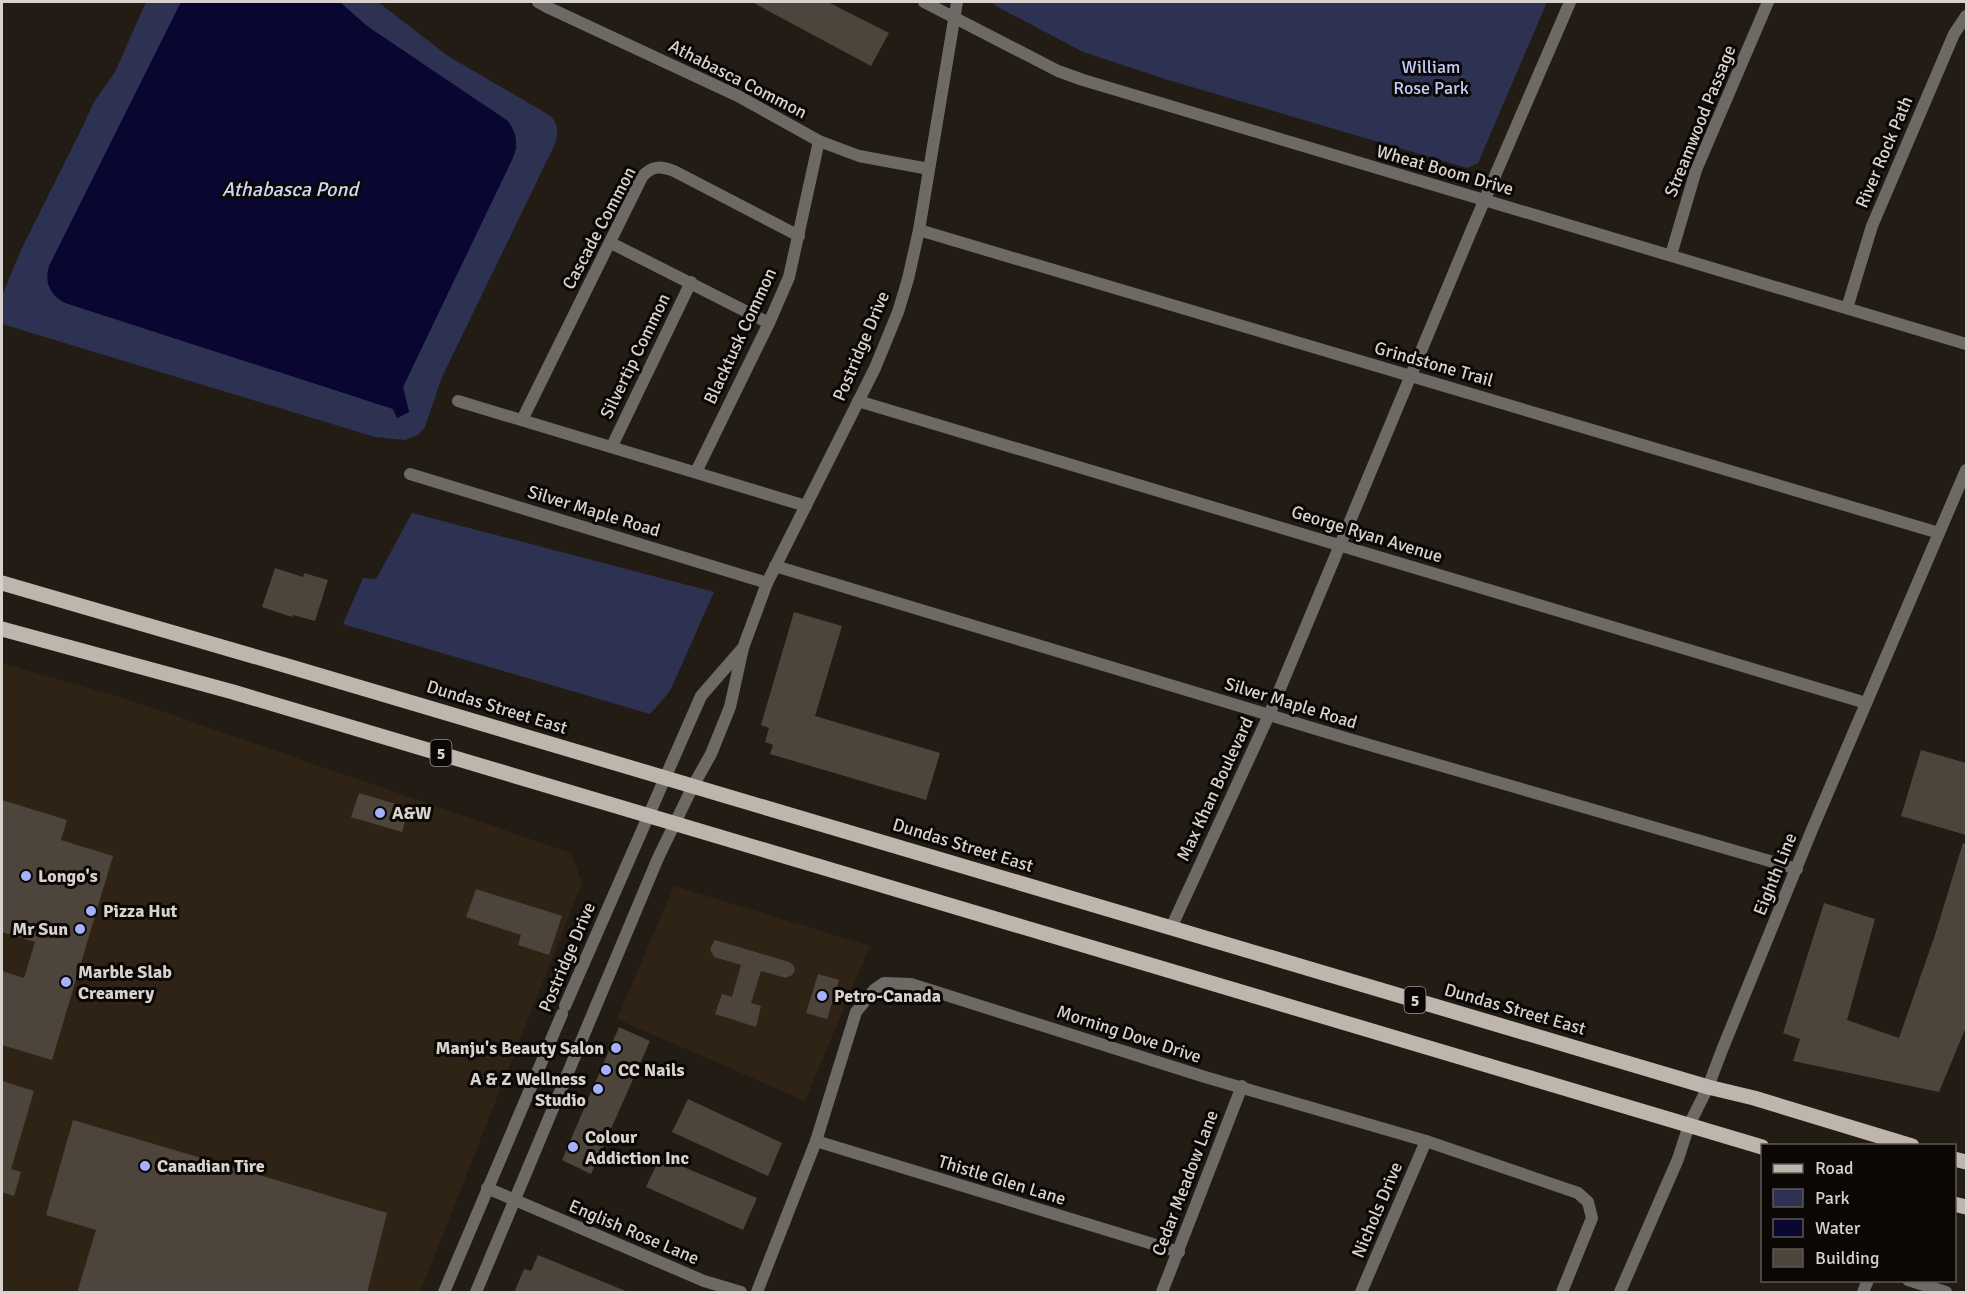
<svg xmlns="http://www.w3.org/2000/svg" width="1968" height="1294" viewBox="0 0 1968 1294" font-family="Signika,sans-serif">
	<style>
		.built { fill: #2f2316 }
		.green { fill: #2e3252 }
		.water { fill: #090731 }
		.building { fill: #4d453c }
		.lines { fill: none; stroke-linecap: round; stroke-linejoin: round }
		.minor { stroke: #6d6965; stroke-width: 12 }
		.tertiary { stroke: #6d6965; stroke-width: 12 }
		.primary { stroke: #beb6ad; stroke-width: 15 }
		.poi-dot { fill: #a5b1fc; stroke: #0a0705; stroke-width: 2 }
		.labels { text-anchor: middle; stroke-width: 6; stroke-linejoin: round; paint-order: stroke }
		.shield { fill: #0a0705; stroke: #9a9591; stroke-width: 1.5 }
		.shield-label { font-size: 16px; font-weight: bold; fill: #d7d2cd }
		.park-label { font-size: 18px; fill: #c3ccfb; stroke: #0a0705 }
		.street-label { font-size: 18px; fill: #d7d2cd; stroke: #0a0705 }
		.poi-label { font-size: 18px; font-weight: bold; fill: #d7d2cd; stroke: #0a0705; text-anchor: start }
		.water-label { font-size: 20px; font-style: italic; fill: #cfd6f5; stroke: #0a0705 }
	</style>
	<rect width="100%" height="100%" fill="#231c14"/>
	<g class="built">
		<polygon points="2,663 123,698 571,853 582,883 420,1292 2,1292"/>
		<polygon points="674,886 870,946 805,1101 617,1019"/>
	</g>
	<g class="green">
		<path d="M146 2H181L49 266 393 409 398 418 409 412 403 387 517 148 355 16 340 2H378L448 56 549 115C559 123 558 132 555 144L442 377 425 427 418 435 405 440 375 437 2 324V296L21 250 81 130 94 102 115 72Z"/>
		<polygon points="992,2 1547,2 1478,163 1467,168 1165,79 1083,52 994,5"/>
		<polygon points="412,513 714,592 670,691 650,714 343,624 363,578 376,579"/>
	</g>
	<path class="water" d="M181 2H340L367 26 508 121C517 134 518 143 513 158L403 387 409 412 397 418 393 409 65 303C50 295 44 283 49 266Z"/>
	<g class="building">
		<polygon points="752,2 828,2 889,33 871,66"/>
		<polygon points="275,568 303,577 304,573 328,580 315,621 293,615 292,617 262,607"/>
		<polygon points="794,612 842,626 815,716 940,753 926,800 770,754 773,745 765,742 769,728 761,725"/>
		<polygon points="1921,750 1966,763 1966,835 1901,816"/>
		<polygon points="359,793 409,808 402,832 351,817"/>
		<polygon points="2,800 67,820 61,840 113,856 52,1060 2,1045 2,971 24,978 35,942 2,932"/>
		<polygon points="1963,843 1966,844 1966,1027 1939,1092 1793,1061 1800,1039 1783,1033 1824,903 1875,919 1847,1020 1899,1038 1935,935"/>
		<polygon points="476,889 562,916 549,955 518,945 521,935 466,917"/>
		<polygon points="715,940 789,962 793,965 795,970 792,975 786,978 761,971 751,1003 761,1006 756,1027 715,1014 722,994 732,997 741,965 714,957 710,949"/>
		<polygon points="818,974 839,980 827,1019 806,1013"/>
		<polygon points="619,1027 650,1041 591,1174 562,1160"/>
		<polygon points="2,1081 34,1091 11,1169 21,1172 14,1196 2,1192"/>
		<polygon points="688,1099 782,1143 768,1176 672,1132"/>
		<polygon points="73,1120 387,1213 367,1293 77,1293 96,1230 46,1215"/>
		<polygon points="660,1157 757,1198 743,1230 646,1187"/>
		<polygon points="538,1255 628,1292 628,1293 514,1293 524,1269 531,1271"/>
	</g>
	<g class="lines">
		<g class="minor">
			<polyline points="538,2 547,7 738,96 819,141 859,156 929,169"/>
			<polyline points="919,230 1939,533"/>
			<polyline points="611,243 769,323"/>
			<polyline points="1671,255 1696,170 1768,2"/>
			<polyline points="1847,308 1872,226 1954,34 1966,16"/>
			<polyline points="458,401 806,506"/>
			<polyline points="858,401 1866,703"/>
			<path d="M522 420 642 177C652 165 661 166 674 171L799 236"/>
			<polyline points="612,446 691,282"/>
			<polyline points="696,472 769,323 789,277 819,141"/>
			<polyline points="410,474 767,583"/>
			<polyline points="775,566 1349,739 1797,869"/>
			<polyline points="1171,928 1269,715 1472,229 1570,2"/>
			<polyline points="816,1141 1179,1252"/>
			<polyline points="487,1188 704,1281 741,1292"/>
			<polyline points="1908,1280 1946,1292"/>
			<polyline points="757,1292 816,1141 856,1012 874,990 884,983 911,984 1205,1077 1426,1141 1578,1193 1588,1202 1592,1218 1562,1292"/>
			<polyline points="1162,1292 1242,1086"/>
			<polyline points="1361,1292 1426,1141"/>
			<polyline points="1863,1292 1868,1280"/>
		</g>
		<g class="tertiary">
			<polyline points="924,2 1058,71 1083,80 1966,344"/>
			<polyline points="565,1006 701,696 742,649"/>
			<polyline points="444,1292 562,1014"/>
			<polyline points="476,1292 658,858 693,786 711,754 730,707 743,648 767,583 875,368 898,312 908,279 919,230 957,2"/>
			<polyline points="1620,1292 1678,1159 1689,1125 1708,1087 1722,1050 1811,832 1966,470"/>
		</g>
		<g class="primary">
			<polyline points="2,583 291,667 1708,1087 1754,1098 1912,1146"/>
			<polyline points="2,629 233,692 1762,1147"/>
			<polyline points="1954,1159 1966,1162"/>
			<polyline points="1954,1204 1966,1207"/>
		</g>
	</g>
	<g class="poi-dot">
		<circle cx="380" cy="813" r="6"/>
		<circle cx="26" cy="876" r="6"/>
		<circle cx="91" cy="911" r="6"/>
		<circle cx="80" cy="929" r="6"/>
		<circle cx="66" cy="982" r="6"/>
		<circle cx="822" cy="996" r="6"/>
		<circle cx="616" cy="1048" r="6"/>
		<circle cx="606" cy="1070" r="6"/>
		<circle cx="598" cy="1089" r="6"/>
		<circle cx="573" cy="1147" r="6"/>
		<circle cx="145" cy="1166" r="6"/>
	</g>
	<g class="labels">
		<g class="shield">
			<rect x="430.5" y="740" width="21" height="26" rx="4.5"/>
			<rect x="1404.5" y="987" width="21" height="26" rx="4.5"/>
		</g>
		<g class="shield-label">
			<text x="441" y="759">5</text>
			<text x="1415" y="1006">5</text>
		</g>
		<g class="park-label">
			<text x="1431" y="73">William<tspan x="1431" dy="21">Rose Park</tspan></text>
		</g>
		<g class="street-label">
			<text transform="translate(738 79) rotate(27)" y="6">Athabasca Common</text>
			<text transform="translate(1700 121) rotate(-68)" y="6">Streamwood Passage</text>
			<text transform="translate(1884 152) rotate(-67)" y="6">River Rock Path</text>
			<text transform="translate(1445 170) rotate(16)" y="6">Wheat Boom Drive</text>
			<text transform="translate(599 228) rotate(-62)" y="6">Cascade Common</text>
			<text transform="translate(740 336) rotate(-65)" y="6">Blacktusk Common</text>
			<text transform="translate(861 346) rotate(-67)" y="6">Postridge Drive</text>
			<text transform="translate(635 356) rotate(-64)" y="6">Silvertip Common</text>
			<text transform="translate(1434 364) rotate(16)" y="6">Grindstone Trail</text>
			<text transform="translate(594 511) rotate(17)" y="6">Silver Maple Road</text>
			<text transform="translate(1367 534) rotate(17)" y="6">George Ryan Avenue</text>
			<text transform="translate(1291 703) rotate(17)" y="6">Silver Maple Road</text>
			<text transform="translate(497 707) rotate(17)" y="6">Dundas Street East</text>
			<text transform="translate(1215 789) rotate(-65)" y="6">Max Khan Boulevard</text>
			<text transform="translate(963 845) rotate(17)" y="6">Dundas Street East</text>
			<text transform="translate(1775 874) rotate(-68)" y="6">Eighth Line</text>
			<text transform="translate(567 957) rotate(-67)" y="6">Postridge Drive</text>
			<text transform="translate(1515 1009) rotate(16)" y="6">Dundas Street East</text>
			<text transform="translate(1129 1034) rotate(18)" y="6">Morning Dove Drive</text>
			<text transform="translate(1002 1180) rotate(17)" y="6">Thistle Glen Lane</text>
			<text transform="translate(1185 1183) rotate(-69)" y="6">Cedar Meadow Lane</text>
			<text transform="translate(1377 1210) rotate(-67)" y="6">Nichols Drive</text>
			<text transform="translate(634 1232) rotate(23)" y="6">English Rose Lane</text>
		</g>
		<g class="poi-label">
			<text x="392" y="819">A&amp;W</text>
			<text x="38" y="882">Longo's</text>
			<text x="103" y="917">Pizza Hut</text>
			<text x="68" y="935" text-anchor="end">Mr Sun</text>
			<text x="78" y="978">Marble Slab<tspan x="78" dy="21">Creamery</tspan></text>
			<text x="834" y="1002">Petro-Canada</text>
			<text x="604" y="1054" text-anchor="end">Manju's Beauty Salon</text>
			<text x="618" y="1076">CC Nails</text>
			<text x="586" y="1085" text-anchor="end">A &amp; Z Wellness<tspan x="586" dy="21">Studio</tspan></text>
			<text x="585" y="1143">Colour<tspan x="585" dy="21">Addiction Inc</tspan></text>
			<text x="157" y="1172">Canadian Tire</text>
		</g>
		<g class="water-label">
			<text x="290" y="196">Athabasca Pond</text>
		</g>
	</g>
	<rect width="1968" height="1294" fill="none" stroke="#d7d2cd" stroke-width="6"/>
	<rect x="1761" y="1144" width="195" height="138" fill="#0a0705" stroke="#5c5855" stroke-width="1.5"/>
	<rect x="1773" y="1164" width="30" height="9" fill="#beb6ad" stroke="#5c5855" stroke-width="1.5"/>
	<text x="1815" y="1174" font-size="18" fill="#d7d2cd">Road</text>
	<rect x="1773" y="1189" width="30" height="18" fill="#2e3252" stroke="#5c5855" stroke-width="1.5"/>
	<text x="1815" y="1204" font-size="18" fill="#d7d2cd">Park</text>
	<rect x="1773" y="1219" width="30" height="18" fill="#090731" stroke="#5c5855" stroke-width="1.5"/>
	<text x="1815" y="1234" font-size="18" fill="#d7d2cd">Water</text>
	<rect x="1773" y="1249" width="30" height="18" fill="#4d453c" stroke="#5c5855" stroke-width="1.5"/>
	<text x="1815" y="1264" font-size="18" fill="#d7d2cd">Building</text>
</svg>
